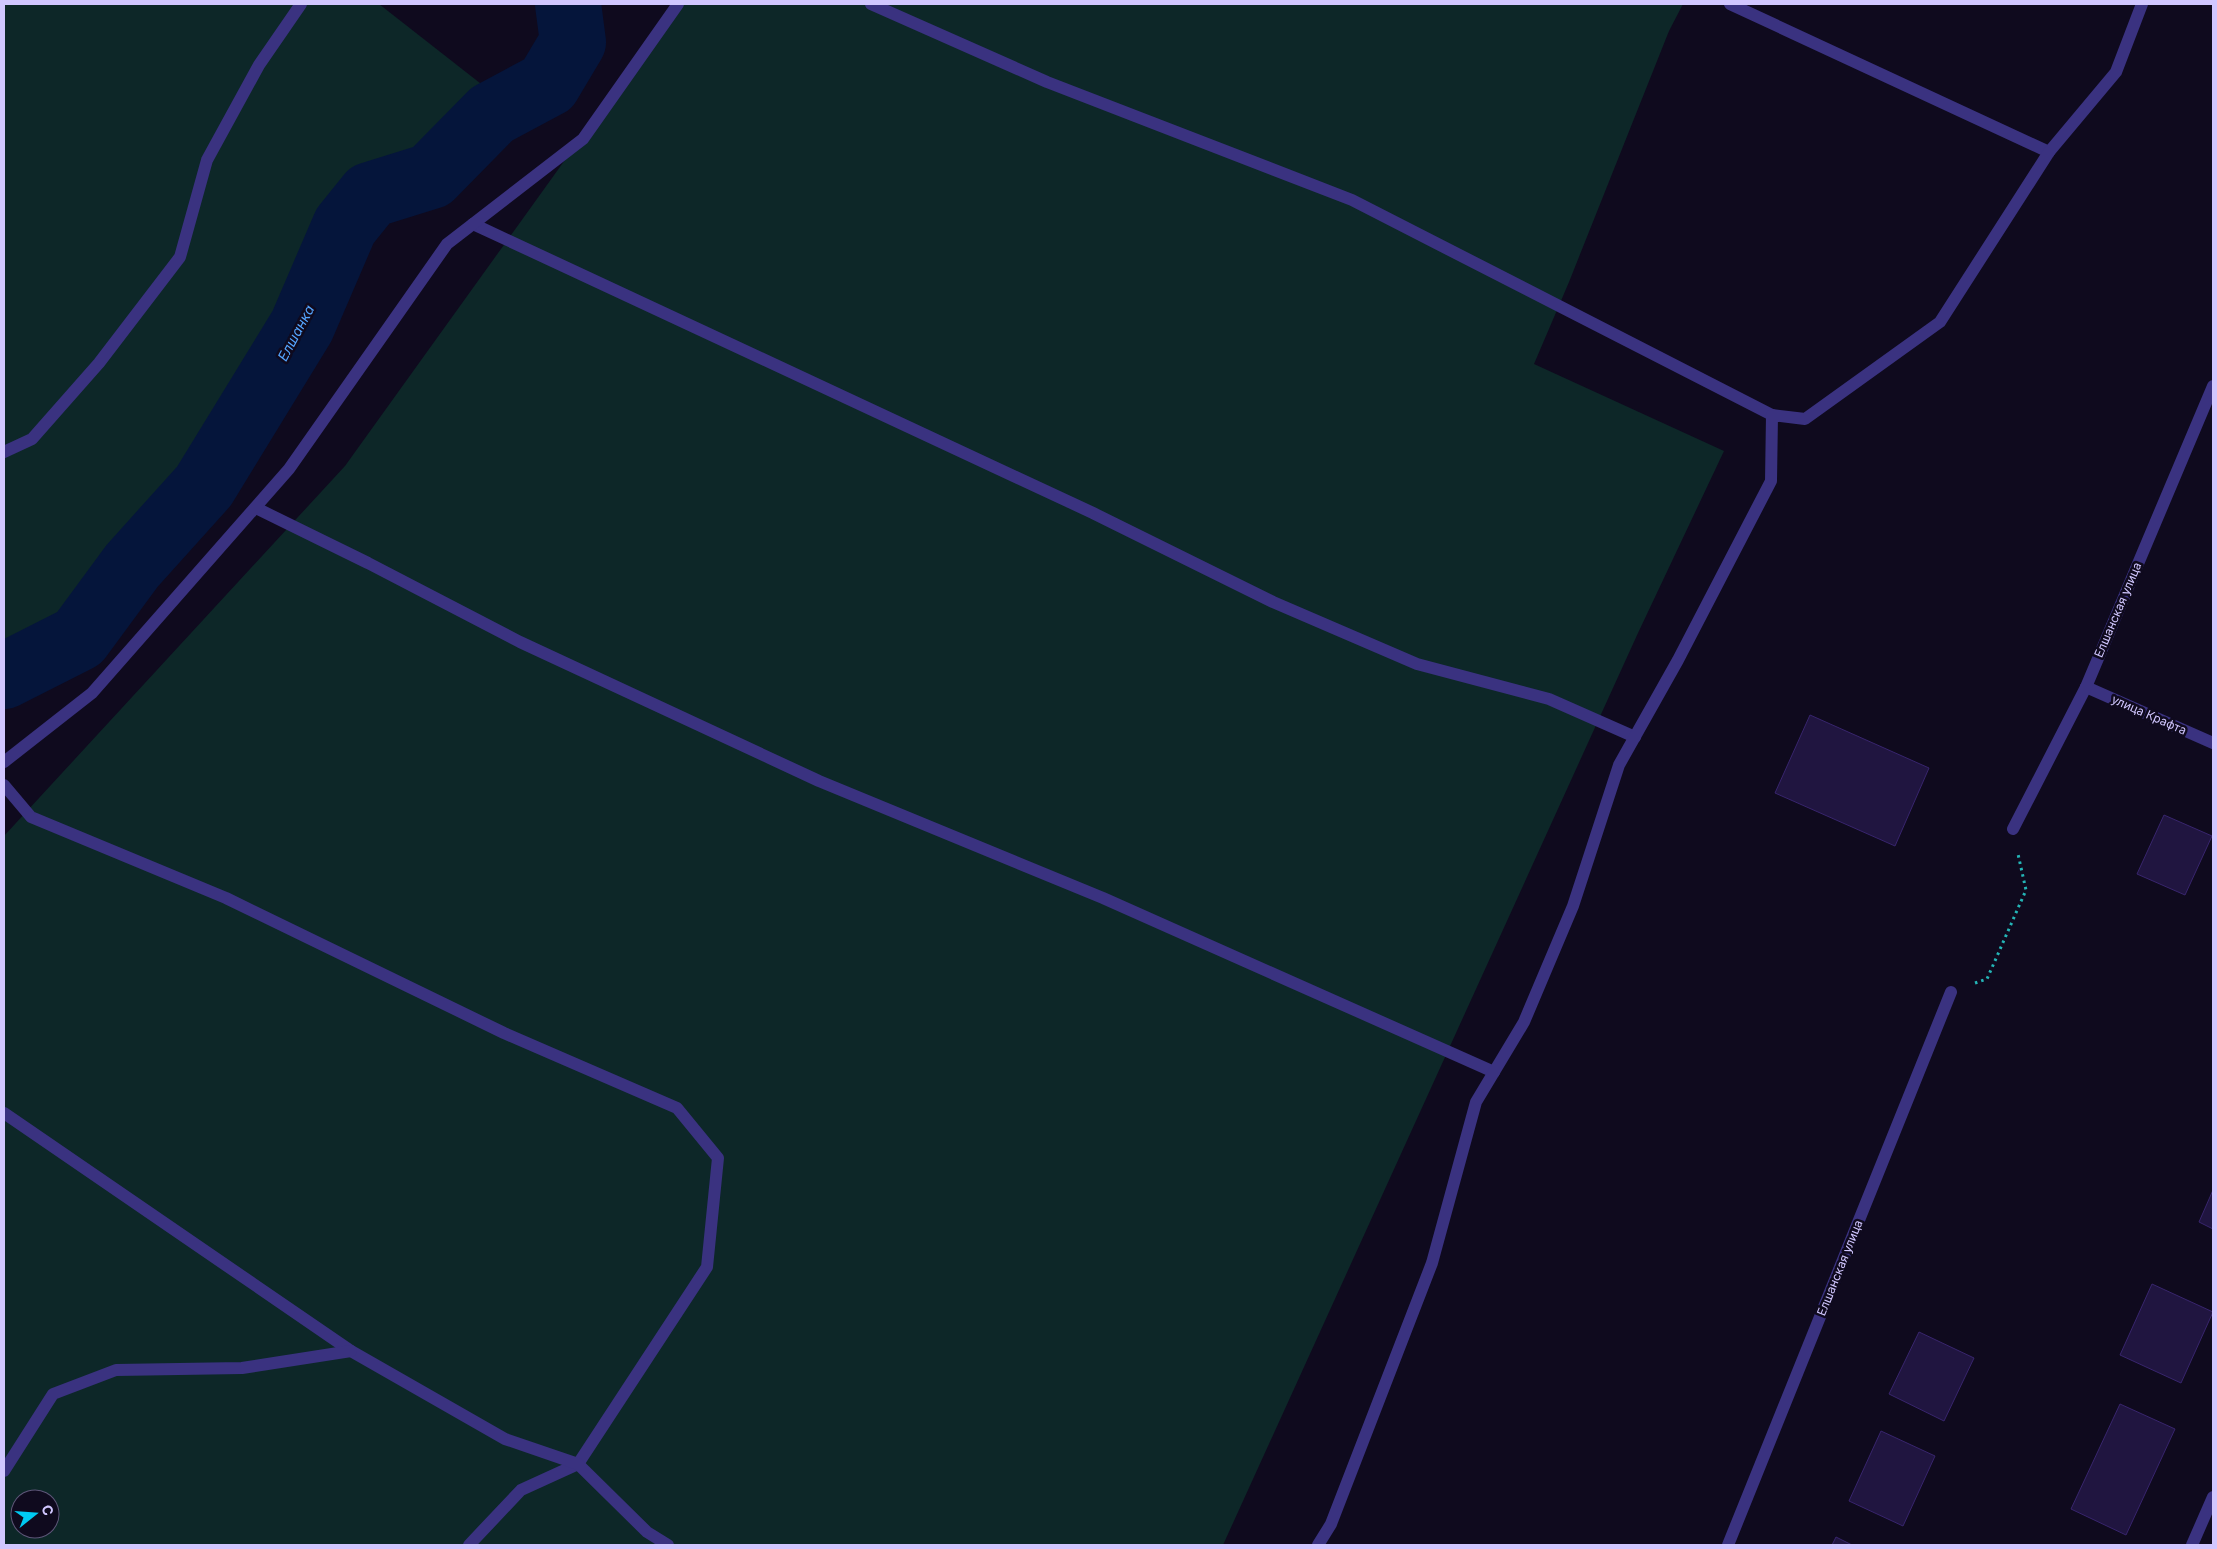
<svg xmlns="http://www.w3.org/2000/svg" width="2217" height="1549" viewBox="0 0 2217 1549" font-family="Inter,sans-serif">
	<style>
		.green { fill: #0d2728; fill-rule: evenodd }
		.lines { fill: none; stroke-linecap: round; stroke-linejoin: round }
		.river { stroke: #05153b; stroke-width: 66 }
		.building { fill: #201540; stroke: #38256d }
		.path { stroke: #24b5b6; stroke-width: 3; stroke-dasharray: 2.5 4; stroke-linecap: butt }
		.minor { stroke: #3a3280; stroke-width: 12 }
		.labels { text-anchor: middle; stroke-width: 5; stroke-linejoin: round; paint-order: stroke }
		.street-label { font-size: 12px; fill: #d1c7ff; stroke: #0f0a1e }
		.water-label { font-size: 14px; font-style: italic; fill: #55a5ff; stroke: #0f0a1e }
	</style>
	<rect width="100%" height="100%" fill="#0f0a1e"/>
	<g class="green">
		<polygon points="4,4 379,4 485,87 152,510 36,652 4,654"/>
		<path d="M677 4H1683L1669 31 1569 282 1534 364 1724 451 1638 633 1223 1545H4V836L345 466ZM20 1499H50V1529H20Z"/>
	</g>
	<g class="lines">
		<polyline class="river" points="4,676 79,638 132,566 204,486 302,326 345,226 370,195 431,176 492,114 548,84 573,42 568,4"/>
	</g>
	<g class="building">
		<polygon points="1810,715 1929,768 1895,846 1775,793"/>
		<polygon points="2164,815 2212,836 2185,895 2137,874"/>
		<polygon points="2213,1190 2213,1229 2199,1222"/>
		<polygon points="2152,1284 2213,1312 2181,1383 2120,1355"/>
		<polygon points="1919,1332 1974,1358 1944,1421 1889,1394"/>
		<polygon points="2120,1404 2175,1429 2126,1535 2071,1509"/>
		<polygon points="1881,1431 1935,1456 1903,1526 1849,1501"/>
		<polygon points="1836,1537 1852,1545 1832,1545"/>
	</g>
	<g class="lines">
		<polyline class="path" points="1975,983 1987,979 2026,890 2018,854"/>
		<g class="minor">
			<polyline points="871,4 1047,82 1352,200 1772,415"/>
			<polyline points="1730,4 2049,152"/>
			<polyline points="473,224 1093,513 1273,602 1417,664 1549,699 1635,737"/>
			<polyline points="4,452 32,439 99,363 180,257 207,160 259,65 301,4"/>
			<polyline points="256,508 368,563 520,642 819,781 1103,898 1494,1072"/>
			<polyline points="2086,687 2213,743"/>
			<polyline points="4,762 92,693 289,469 447,244 583,139 678,4"/>
			<polyline points="4,785 31,817 226,898 504,1033 677,1108 718,1158 707,1267 578,1464 521,1490 469,1545"/>
			<polyline points="2013,829 2086,687 2213,386"/>
			<polyline points="4,1113 351,1351 505,1439 578,1464 647,1532 668,1545"/>
			<polyline points="4,1471 53,1394 116,1370 242,1368 351,1351"/>
			<polyline points="1318,1545 1331,1524 1432,1263 1476,1102 1524,1022 1573,906 1619,765 1678,660 1771,481 1772,415 1805,419 1940,322 2049,152 2116,72 2142,4"/>
			<polyline points="1728,1545 1951,992"/>
			<polyline points="2192,1545 2213,1497"/>
		</g>
	</g>
	<g class="labels">
		<g class="street-label">
			<text transform="translate(2118 610) rotate(-67)" y="4">Елшанская улица</text>
			<text transform="translate(2149 715) rotate(24)" y="4">улица Крафта</text>
			<text transform="translate(1840 1268) rotate(-68)" y="4">Елшанская улица</text>
		</g>
		<g class="water-label">
			<text transform="translate(296 333) rotate(-62)" y="5">Елшанка</text>
		</g>
	</g>
	<rect width="2217" height="1549" fill="none" stroke="#d1c7ff" stroke-width="10"/>
	<g transform="translate(35 1514) rotate(73)"><circle r="24" fill="#0f0a1e" stroke="#5d5678"/>
	<path d="M0-4L9 19L0 12L-9 19Z" fill="#00caf2"/>
	<text y="-8" font-size="14" font-weight="bold" text-anchor="middle" fill="#d1c7ff">С</text>
	</g>
</svg>
